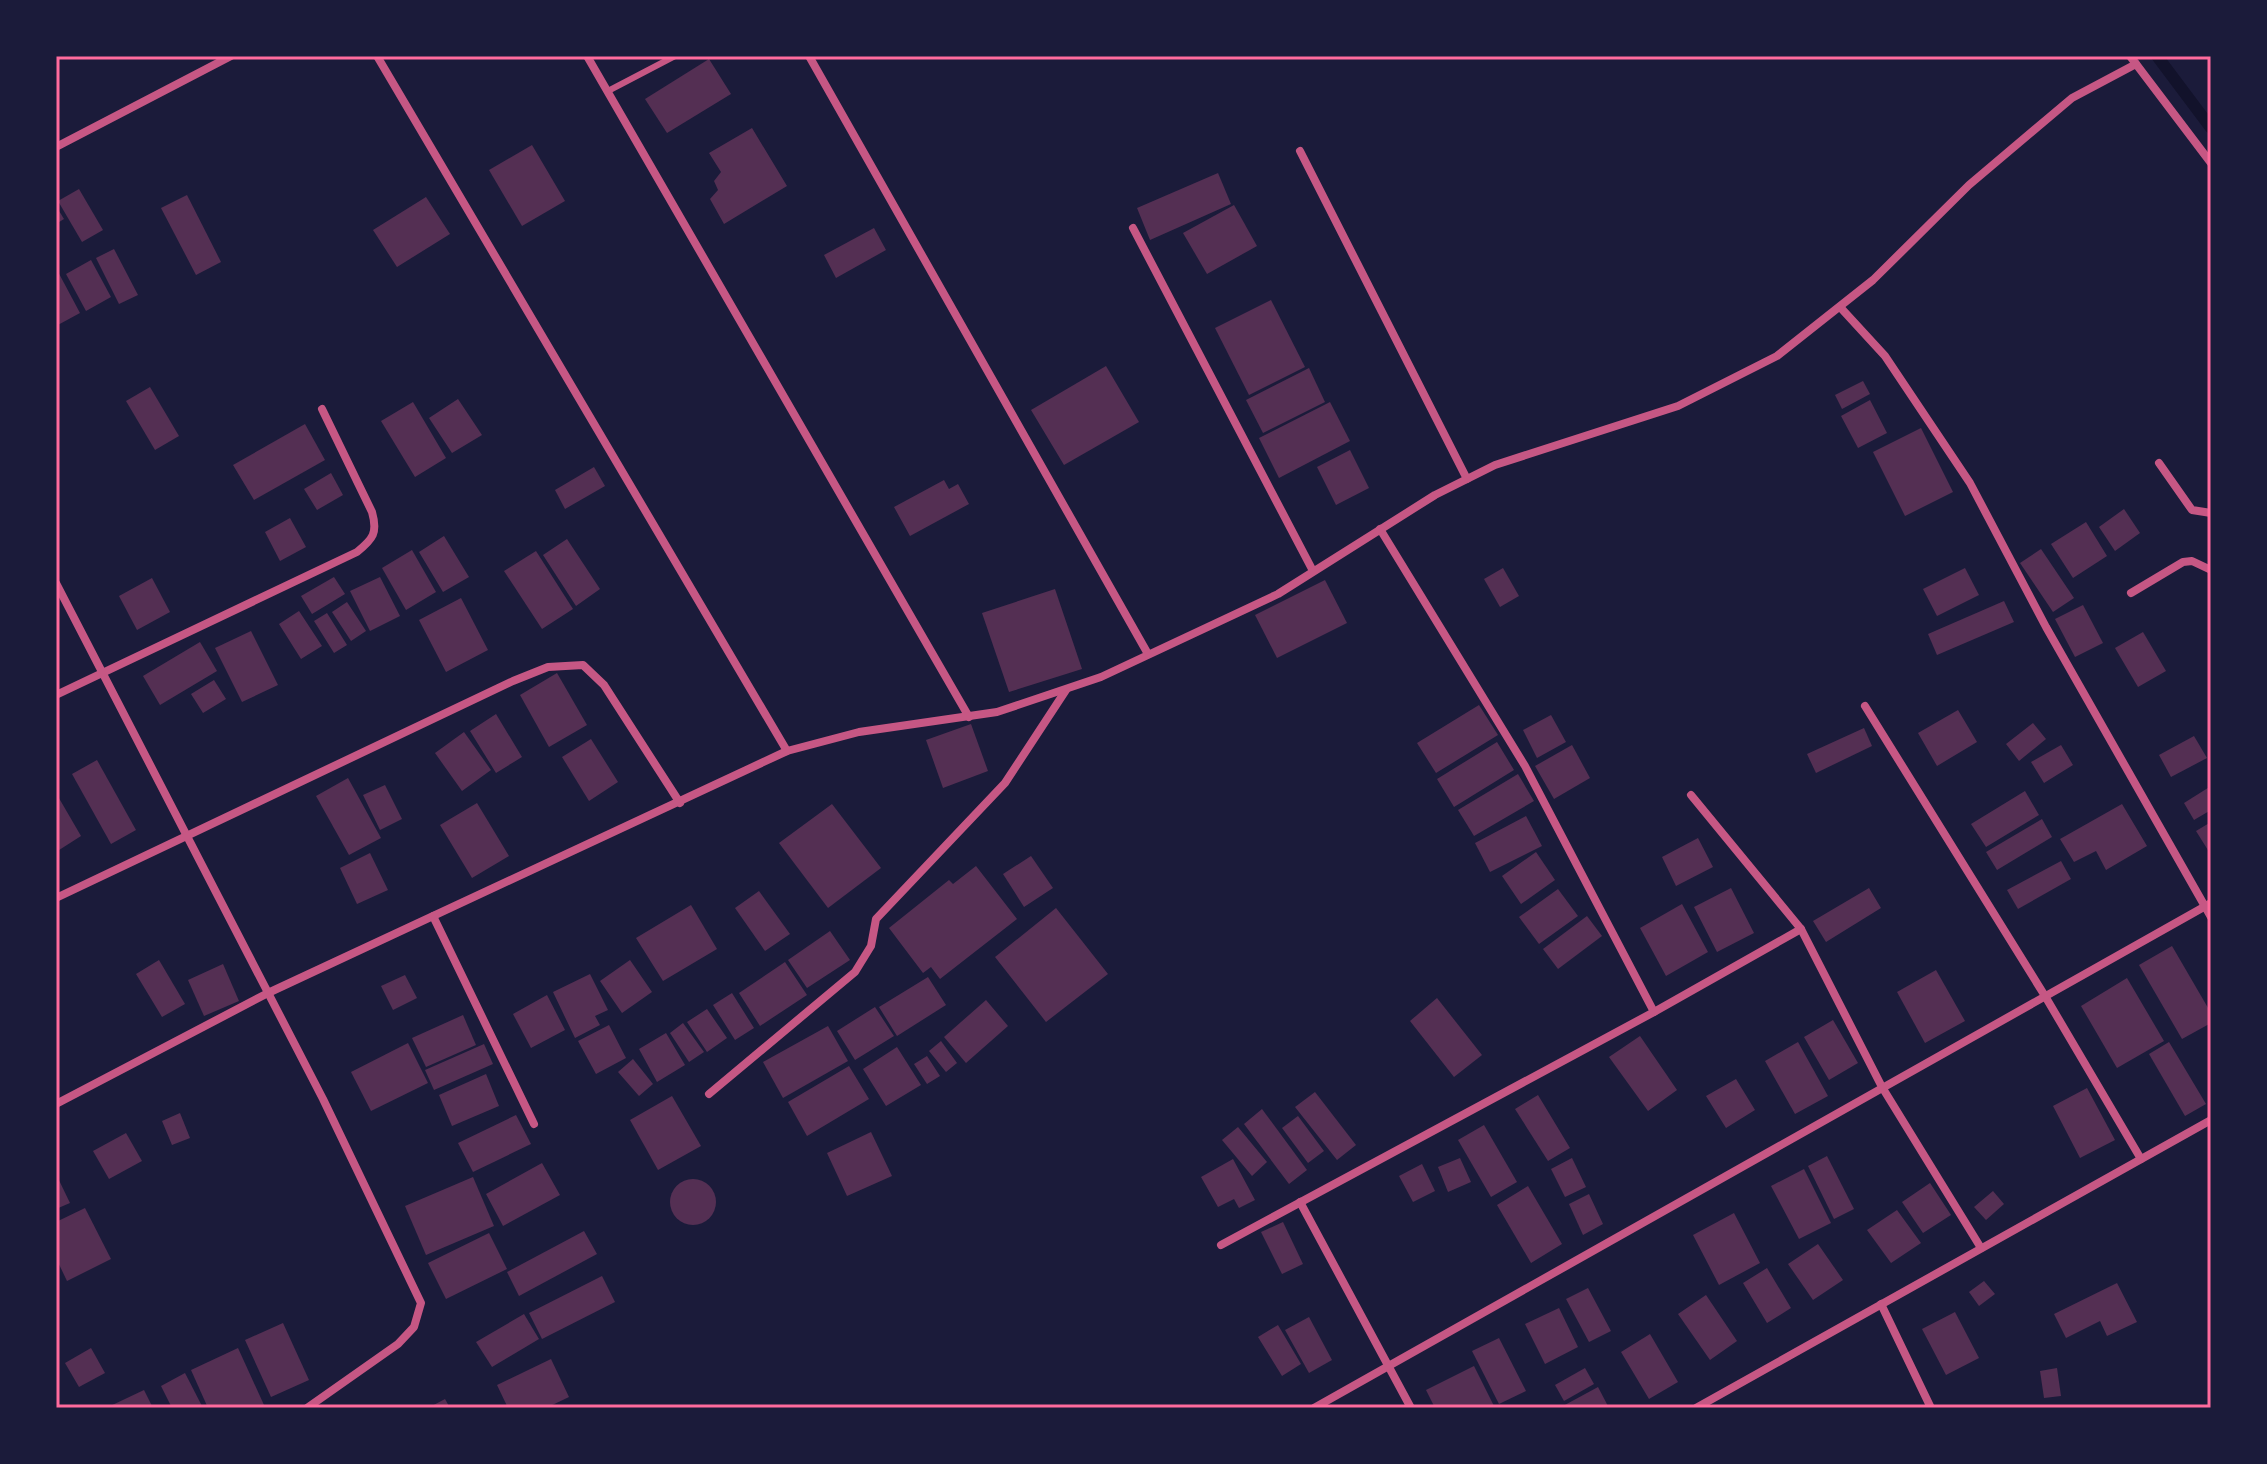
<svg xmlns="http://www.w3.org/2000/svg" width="2267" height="1464" viewBox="0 0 2267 1464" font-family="Georgia,serif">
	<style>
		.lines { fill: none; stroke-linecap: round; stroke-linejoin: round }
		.stream { stroke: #12122b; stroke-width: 12 }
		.building { fill: #542f53 }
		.service { stroke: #c65784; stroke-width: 6 }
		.minor { stroke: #c65784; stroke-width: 8 }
		.neatline { fill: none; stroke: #ff6b9d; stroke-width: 3 }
	</style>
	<rect width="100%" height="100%" fill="#1b1b3a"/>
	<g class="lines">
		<polyline class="stream" points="2157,56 2211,128"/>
	</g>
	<g class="building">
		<polygon points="709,59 731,94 667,133 645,99"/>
		<polygon points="752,128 787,186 724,224 710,199 718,190 714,181 721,172 709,153"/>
		<polygon points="532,145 565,201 522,226 489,170"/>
		<polygon points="1218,173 1231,204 1150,240 1137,208"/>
		<polygon points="79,189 103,230 82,242 58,201"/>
		<polygon points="187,195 221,262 196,275 161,208"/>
		<polygon points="426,197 450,234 397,267 373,230"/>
		<polygon points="1234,205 1257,246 1207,274 1183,233"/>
		<polygon points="56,206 64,219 56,224"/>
		<polygon points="874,228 886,250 836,278 824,255"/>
		<polygon points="114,249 138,295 119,304 96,258"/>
		<polygon points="91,260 111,297 86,311 66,274"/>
		<polygon points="56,268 80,313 56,326"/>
		<polygon points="1271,300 1305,367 1249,395 1215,328"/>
		<polygon points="1106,366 1139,422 1064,465 1031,410"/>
		<polygon points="1309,368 1325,402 1263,433 1246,400"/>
		<polygon points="1863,381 1870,394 1842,409 1835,395"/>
		<polygon points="150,387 179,436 155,450 126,401"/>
		<polygon points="458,399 482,435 452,453 429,418"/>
		<polygon points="1870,400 1887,433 1858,448 1841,416"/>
		<polygon points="413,402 446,458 415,477 381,421"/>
		<polygon points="1330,402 1350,441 1279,478 1259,438"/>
		<polygon points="305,424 325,460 254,500 233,465"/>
		<polygon points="1921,428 1953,492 1905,516 1873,452"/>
		<polygon points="1350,450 1369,488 1336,505 1317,467"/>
		<polygon points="594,467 605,486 565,509 555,490"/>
		<polygon points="331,473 343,495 317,510 304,489"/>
		<polygon points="944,480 949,489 958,484 969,504 910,536 894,507"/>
		<polygon points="2124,509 2140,533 2115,551 2099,527"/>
		<polygon points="290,518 306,547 280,561 265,532"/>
		<polygon points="2086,522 2107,556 2073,578 2051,544"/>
		<polygon points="444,536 469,577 443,592 419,552"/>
		<polygon points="567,539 600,589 576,606 543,555"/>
		<polygon points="2041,549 2074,598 2053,612 2020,563"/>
		<polygon points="412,550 436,592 406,610 382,568"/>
		<polygon points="536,551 573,609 542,629 504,571"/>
		<polygon points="1503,568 1519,596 1500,607 1484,579"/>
		<polygon points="1965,568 1979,595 1937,616 1923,589"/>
		<polygon points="334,577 345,594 312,614 301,596"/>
		<polygon points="380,577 400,616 370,631 350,591"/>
		<polygon points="152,578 170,612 137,630 119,596"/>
		<polygon points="1325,580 1347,623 1277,658 1255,615"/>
		<polygon points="1055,589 1082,669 1009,692 982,613"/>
		<polygon points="461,598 488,650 446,672 419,620"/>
		<polygon points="2004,601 2014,622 1937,655 1928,634"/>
		<polygon points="347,602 366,631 351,641 332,612"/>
		<polygon points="2083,605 2103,643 2075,657 2055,619"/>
		<polygon points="299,611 322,646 301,659 279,624"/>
		<polygon points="327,613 347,645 334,653 314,621"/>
		<polygon points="251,631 278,685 242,702 215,648"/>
		<polygon points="2143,632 2166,671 2138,687 2115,648"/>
		<polygon points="200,642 217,671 160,705 143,676"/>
		<polygon points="557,673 587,725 549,747 520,695"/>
		<polygon points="214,680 226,699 203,713 191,694"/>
		<polygon points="1479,705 1498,735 1436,773 1417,743"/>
		<polygon points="1958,710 1977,742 1937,766 1918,733"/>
		<polygon points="496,714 522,757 496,773 470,731"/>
		<polygon points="1551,715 1566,742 1537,758 1523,730"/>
		<polygon points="2033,723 2046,739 2019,761 2006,744"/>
		<polygon points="971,724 988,771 943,788 926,740"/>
		<polygon points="1864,728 1872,746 1816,773 1807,754"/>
		<polygon points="464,732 491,770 462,791 435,753"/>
		<polygon points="2194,736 2207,758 2171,777 2159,755"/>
		<polygon points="591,739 618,782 589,801 562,757"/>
		<polygon points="1497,742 1514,770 1454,807 1437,779"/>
		<polygon points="1572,745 1590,778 1554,799 1535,766"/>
		<polygon points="2061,745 2073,765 2044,783 2031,762"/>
		<polygon points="97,760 136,830 111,844 72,774"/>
		<polygon points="1518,774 1534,801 1474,836 1458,810"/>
		<polygon points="348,778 381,838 349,855 316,796"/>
		<polygon points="385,785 402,819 380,830 363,795"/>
		<polygon points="2211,786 2211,810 2194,820 2184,803"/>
		<polygon points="2025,791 2039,815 1986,847 1971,824"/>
		<polygon points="56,793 81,836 56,852"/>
		<polygon points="477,803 509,856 472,878 440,825"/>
		<polygon points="832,804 881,868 828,908 779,843"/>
		<polygon points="2122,804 2147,846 2106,870 2096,851 2074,862 2060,839"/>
		<polygon points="1526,816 1542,846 1490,872 1475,843"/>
		<polygon points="2042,819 2052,837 1997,870 1986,852"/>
		<polygon points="2211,822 2211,855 2196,831"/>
		<polygon points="1698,838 1713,867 1676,886 1662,857"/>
		<polygon points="1536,852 1555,880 1521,904 1502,876"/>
		<polygon points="370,853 388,890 357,904 340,868"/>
		<polygon points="1031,856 1053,888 1024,907 1003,874"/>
		<polygon points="2061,861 2071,879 2018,909 2007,890"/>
		<polygon points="976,866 1017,919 940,979 931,967 923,973 889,928 949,880 953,884"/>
		<polygon points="1731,888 1754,933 1717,952 1694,907"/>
		<polygon points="1869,888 1881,908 1826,942 1813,921"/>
		<polygon points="1558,889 1578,916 1539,944 1519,917"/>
		<polygon points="759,891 790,934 765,951 735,908"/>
		<polygon points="1682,904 1708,952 1666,976 1640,928"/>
		<polygon points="691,905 717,949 663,981 636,938"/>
		<polygon points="1056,908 1108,974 1046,1022 995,957"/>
		<polygon points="1587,916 1602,936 1558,969 1543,949"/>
		<polygon points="830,931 850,960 807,988 788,960"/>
		<polygon points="2172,946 2211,1013 2211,1023 2182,1039 2139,965"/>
		<polygon points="159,960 185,1004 162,1017 136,974"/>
		<polygon points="630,960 652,992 622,1013 600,981"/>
		<polygon points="785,962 807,995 760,1026 739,993"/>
		<polygon points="223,964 239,1001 204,1016 188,980"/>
		<polygon points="1936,970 1965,1021 1925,1043 1897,992"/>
		<polygon points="590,974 608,1010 595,1016 600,1025 575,1038 553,992"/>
		<polygon points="405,975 417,998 393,1010 381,986"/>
		<polygon points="928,977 946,1005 897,1036 879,1007"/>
		<polygon points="2127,978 2164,1041 2117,1068 2081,1006"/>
		<polygon points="732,993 754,1028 735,1040 713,1005"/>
		<polygon points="547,995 565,1030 531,1048 513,1014"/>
		<polygon points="1437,998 1482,1055 1454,1077 1410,1021"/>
		<polygon points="986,1000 1008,1026 966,1063 944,1037"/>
		<polygon points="875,1007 894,1036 855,1060 837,1031"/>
		<polygon points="707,1009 727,1038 707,1052 687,1022"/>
		<polygon points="463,1015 476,1045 426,1067 412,1038"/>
		<polygon points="1833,1020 1858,1063 1829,1080 1804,1037"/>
		<polygon points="683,1023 704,1052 689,1062 670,1033"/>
		<polygon points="609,1025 626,1058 596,1074 578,1041"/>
		<polygon points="828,1026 848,1061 783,1098 763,1062"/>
		<polygon points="666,1033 685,1065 657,1082 639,1049"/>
		<polygon points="1640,1036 1677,1090 1648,1111 1609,1057"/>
		<polygon points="941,1041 957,1063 946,1072 929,1051"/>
		<polygon points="1798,1042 1828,1096 1795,1114 1765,1061"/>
		<polygon points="2169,1042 2206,1104 2185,1116 2149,1054"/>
		<polygon points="408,1043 428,1083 371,1111 351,1072"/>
		<polygon points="484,1044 493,1064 434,1090 425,1070"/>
		<polygon points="897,1047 921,1085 886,1106 863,1069"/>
		<polygon points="927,1056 940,1076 927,1084 914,1064"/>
		<polygon points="633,1059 653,1084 639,1096 618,1072"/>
		<polygon points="849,1066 869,1099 807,1136 788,1102"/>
		<polygon points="486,1074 499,1106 452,1126 439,1095"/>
		<polygon points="1736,1079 1755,1110 1726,1128 1706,1096"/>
		<polygon points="2087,1088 2115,1140 2080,1158 2053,1106"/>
		<polygon points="1315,1092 1356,1145 1337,1160 1295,1107"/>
		<polygon points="1538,1095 1570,1148 1548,1161 1515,1109"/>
		<polygon points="672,1096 701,1146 658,1170 630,1120"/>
		<polygon points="1262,1109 1307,1170 1289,1184 1244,1124"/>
		<polygon points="180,1113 190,1138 172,1145 162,1121"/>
		<polygon points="516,1115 531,1144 473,1172 458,1143"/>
		<polygon points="1298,1116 1324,1151 1308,1163 1282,1128"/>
		<polygon points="1484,1125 1517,1182 1491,1197 1458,1140"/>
		<polygon points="1238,1127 1267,1162 1252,1176 1222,1140"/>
		<polygon points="871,1132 892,1176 847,1196 827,1153"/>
		<polygon points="126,1133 142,1161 109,1179 93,1151"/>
		<polygon points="1827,1156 1854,1209 1834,1219 1808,1166"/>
		<polygon points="1460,1158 1471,1182 1448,1192 1438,1167"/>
		<polygon points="1572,1158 1586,1187 1565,1197 1551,1169"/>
		<polygon points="1233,1159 1255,1200 1239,1208 1234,1199 1218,1207 1201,1177"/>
		<polygon points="542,1163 560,1195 503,1226 486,1194"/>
		<polygon points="1422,1164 1435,1191 1413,1202 1399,1176"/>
		<polygon points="1804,1169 1831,1223 1799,1239 1771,1186"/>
		<polygon points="56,1174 70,1203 56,1209"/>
		<polygon points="473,1177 494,1226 426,1255 405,1206"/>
		<circle cx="693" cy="1202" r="23"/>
		<polygon points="1930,1183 1951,1215 1923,1233 1902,1202"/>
		<polygon points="1528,1186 1562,1244 1531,1263 1497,1205"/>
		<polygon points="1993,1191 2004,1204 1986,1220 1974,1207"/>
		<polygon points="1589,1194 1603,1224 1583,1235 1569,1204"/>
		<polygon points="85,1208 111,1259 67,1281 56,1258 56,1222"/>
		<polygon points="1897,1210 1921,1243 1891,1263 1867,1230"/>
		<polygon points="1734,1213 1760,1263 1719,1285 1693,1235"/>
		<polygon points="1283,1222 1303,1264 1282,1274 1261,1232"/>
		<polygon points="584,1231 597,1254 519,1296 507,1272"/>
		<polygon points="489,1233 507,1269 446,1299 428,1263"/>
		<polygon points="1818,1244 1843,1280 1813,1300 1788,1264"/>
		<polygon points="1767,1268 1791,1308 1767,1323 1743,1283"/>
		<polygon points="602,1276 615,1302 542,1339 529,1313"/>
		<polygon points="1984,1281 1995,1294 1979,1306 1969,1292"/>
		<polygon points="2117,1283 2137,1322 2107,1336 2100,1321 2066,1338 2054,1314"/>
		<polygon points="1588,1288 1611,1331 1589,1342 1566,1299"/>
		<polygon points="1706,1295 1737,1341 1710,1360 1678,1314"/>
		<polygon points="1559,1308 1578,1347 1545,1364 1525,1324"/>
		<polygon points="1955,1312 1979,1358 1946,1375 1922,1329"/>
		<polygon points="524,1314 539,1339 492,1367 476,1342"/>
		<polygon points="1309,1317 1332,1360 1309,1373 1285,1330"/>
		<polygon points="283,1323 309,1380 271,1397 245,1340"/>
		<polygon points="1278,1325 1301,1364 1282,1376 1258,1337"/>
		<polygon points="1650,1334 1678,1382 1649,1399 1621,1352"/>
		<polygon points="1499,1338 1526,1391 1499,1404 1472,1351"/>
		<polygon points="91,1348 105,1373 79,1387 65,1363"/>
		<polygon points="238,1348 264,1405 208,1408 191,1370"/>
		<polygon points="551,1359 569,1397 546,1408 508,1408 497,1385"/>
		<polygon points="1474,1366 1495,1408 1435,1408 1426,1390"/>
		<polygon points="1585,1368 1594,1384 1564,1401 1555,1385"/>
		<polygon points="2057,1368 2061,1396 2044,1398 2040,1371"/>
		<polygon points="185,1373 203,1408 172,1408 161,1386"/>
		<polygon points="1598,1387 1609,1408 1565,1408 1563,1406"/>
		<polygon points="144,1390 153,1408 106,1408"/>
		<polygon points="445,1399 450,1408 428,1408"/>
	</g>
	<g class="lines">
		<polyline class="service" points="608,91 675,56"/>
		<g class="minor">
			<polyline points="377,56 787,751"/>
			<polyline points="587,56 969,717"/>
			<polyline points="809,56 1148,654"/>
			<polyline points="2130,56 2211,163"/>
			<polyline points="56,147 231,56"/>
			<polyline points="1300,151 1467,479"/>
			<polyline points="1133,228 1313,571"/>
			<polyline points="1840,307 1885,356 1970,483 2046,627 2211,917"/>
			<polyline points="2159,463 2192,510 2211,513"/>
			<polyline points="1380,529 1525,766 1654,1012"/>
			<polyline points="56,583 323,1099 421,1303 414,1327 398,1344 307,1408"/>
			<polyline points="2131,593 2183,562 2192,561 2211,570"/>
			<path d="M56 695 357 552C373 539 378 533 372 512L322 409"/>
			<polyline points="1865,706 2045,996 2141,1159"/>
			<polyline points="1691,795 1801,929 1882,1087 1981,1248"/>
			<polyline points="56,898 513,681 548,667 583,665 604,685 680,803"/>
			<polyline points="433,916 534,1124"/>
			<polyline points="709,1094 855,972 871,946 876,919 1005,783 1066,690"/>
			<polyline points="56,1104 268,993 787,751 859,732 997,712 1101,677 1278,594 1435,495 1495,465 1678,406 1777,356 1873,280 1969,185 2072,98 2136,64"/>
			<polyline points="1300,1202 1411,1408"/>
			<polyline points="1221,1245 1654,1012 1801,929"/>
			<polyline points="1881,1304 1931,1408"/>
			<polyline points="1314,1408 2211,903"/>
			<polyline points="1696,1408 2211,1120"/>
		</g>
	</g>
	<rect width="2267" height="1464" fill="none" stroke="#1b1b3a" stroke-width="116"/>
	<rect x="58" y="58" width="2151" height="1348" class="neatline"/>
</svg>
